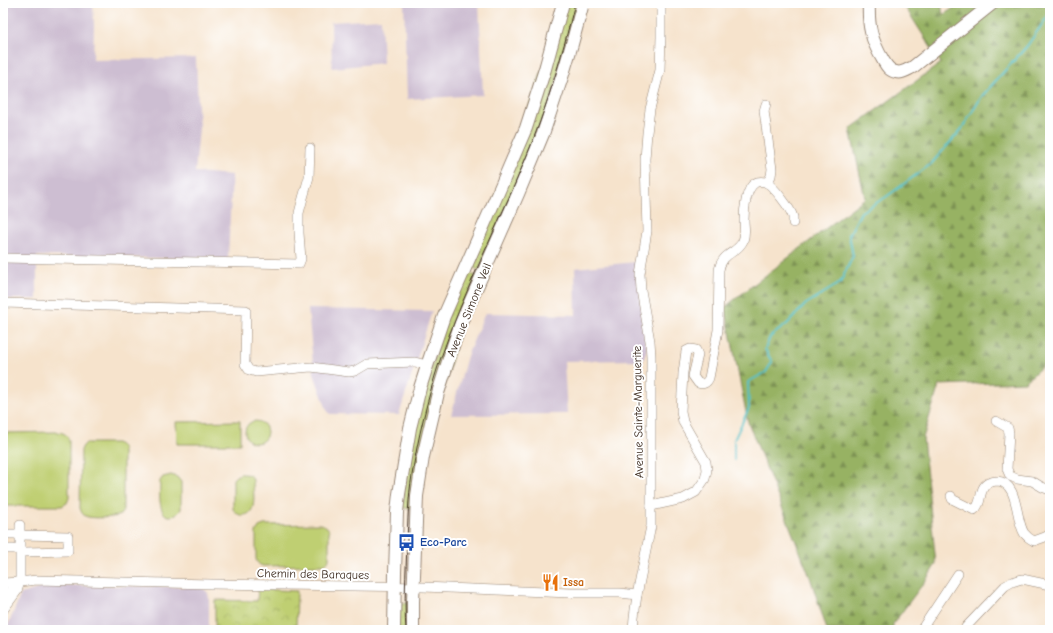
<svg xmlns="http://www.w3.org/2000/svg" width="1053" height="633" viewBox="0 0 1053 633" font-family="'Comic Neue',sans-serif">
	<style>
		.industrial { fill: #cdbed2 }
		.grass { fill: url(#grass-dots); stroke: #7d7c48 }
		.forest { fill: url(#forest-firs); stroke: #696e41 }
		.park { fill: url(#park-crowns); stroke: #7d7c48 }
		.pitch { fill: #bfcf72; stroke: #7d7c48 }
		.lines { fill: none; stroke-linecap: round; stroke-linejoin: round }
		.stream { stroke: #53c1c8; stroke-width: 2 }
		.minor-casing { stroke: #988675; stroke-width: 10 }
		.major-casing { stroke: #988675; stroke-width: 14 }
		.minor { stroke: #fff; stroke-width: 9 }
		.major { stroke: #fff; stroke-width: 12 }
		.tram { stroke: #3b2a1e; stroke-width: 1 }
		.labels { text-anchor: middle; stroke-width: 4; stroke-linejoin: round; paint-order: stroke }
		.street-label { font-size: 12px; fill: #3b2a1e; stroke: #fff }
		.transit-label { font-size: 12px; font-weight: bold; fill: #164399; stroke: #fff; text-anchor: start }
		.food-label { font-size: 12px; font-weight: bold; fill: #c56008; stroke: #fff; text-anchor: start }
	</style>
	<defs>
		<pattern id="grass-dots" width="8" height="8" patternUnits="userSpaceOnUse"><rect width="8" height="8" fill="#bfcf72"/><path d="M2 2h.1M6 6h.1" fill="none" stroke="#a5b262" stroke-width="1.8" stroke-linecap="round"/></pattern>
		<pattern id="forest-firs" width="22" height="20" patternUnits="userSpaceOnUse"><rect width="22" height="20" fill="#97b264"/><path d="M5 1l3.5 6h-7zM16 11l3.5 6h-7z" fill="#7c9152"/></pattern>
		<pattern id="park-crowns" width="20" height="18" patternUnits="userSpaceOnUse"><rect width="20" height="18" fill="#bfcf72"/><path d="M2 6a3 3 0 1 1 6 0M12 15a3 3 0 1 1 6 0" fill="none" stroke="#a5b262"/></pattern>
	</defs>
	<rect width="100%" height="100%" fill="#fff"/>
	<filter id="ink" filterUnits="userSpaceOnUse"><feTurbulence type="fractalNoise" baseFrequency=".025" numOctaves="2"/><feDisplacementMap in="SourceGraphic" scale="8" xChannelSelector="R" yChannelSelector="G"/><feConvolveMatrix kernelMatrix="1 2 1 2 8 2 1 2 1" color-interpolation-filters="sRGB"/></filter>
	<filter id="wash" filterUnits="userSpaceOnUse"><feTurbulence type="fractalNoise" baseFrequency=".012" numOctaves="4" result="noise"/><feDisplacementMap in="SourceGraphic" scale="16" xChannelSelector="R" yChannelSelector="G"/><feGaussianBlur stdDeviation="0.9" result="paint"/><feColorMatrix in="noise" values="0 0 0 0 0 0 0 0 0 0 0 0 0 0 0 0 0 1.4 0 .05"/><feComposite in="paint" operator="in"/></filter>
	<g filter="url(#wash)">
		<rect width="100%" height="100%" fill="#f6e3cc"/>
		<g class="industrial">
			<polygon points="3,3 93,3 94,25 93,60 196,58 199,129 195,172 232,175 228,259 37,256 37,299 3,299"/>
			<polygon points="404,3 479,3 483,95 407,99"/>
			<polygon points="381,19 383,63 332,68 331,22"/>
			<polygon points="636,262 647,349 643,360 564,361 567,414 451,415 467,356 485,313 576,315 575,268"/>
			<polygon points="308,309 432,311 399,415 330,414 327,410 314,374"/>
			<polygon points="51,585 200,587 205,590 208,593 209,598 209,630 6,630 21,594"/>
		</g>
		<g class="grass">
			<polygon points="567,3 579,3 547,113 479,270 470,266"/>
			<polygon points="468,273 476,276 468,298 412,508 402,508 414,427 447,317"/>
			<rect x="397" y="603" width="12" height="27"/>
		</g>
		<polygon class="forest" points="900,3 941,3 943,15 961,3 1050,3 1050,158 1043,179 1050,191 1050,359 1025,382 939,385 923,438 936,564 928,577 893,624 893,630 827,630 810,577 748,422 725,307 865,198 850,129 941,63 907,10"/>
		<polygon class="park" points="258,589 297,591 296,630 215,630 215,600 257,601"/>
		<g class="pitch">
			<polygon points="240,421 240,444 177,444 176,422"/>
			<circle cx="256" cy="432" r="11"/>
			<path d="M58 432C64 433 67 434 69 440V498L67 503 62 506H3V433Z"/>
			<path d="M86 443H116C121 445 123 447 123 452V511L120 515C114 518 91 519 85 516 82 514 81 511 80 508L81 450 83 446Z"/>
			<path d="M240 474C246 474 252 474 253 481 253 491 258 514 244 515 239 516 236 513 233 509V479L236 476Z"/>
			<path d="M171 475 177 477 181 482V509C179 513 175 516 170 516 157 516 160 490 160 481L163 477Z"/>
			<path d="M320 524C325 525 328 527 329 531V559C328 563 326 564 322 565L263 566C259 565 257 563 256 559V532L259 527 264 525Z"/>
		</g>
		<g class="lines">
			<polyline class="stream" points="734,460 734,440 749,408 748,382 766,372 772,362 765,349 770,337 787,324 806,304 840,283 853,256 849,235 861,212 886,197 931,164 961,130 982,96 1027,46 1050,13"/>
		</g>
	</g>
	<g filter="url(#ink)">
		<g class="lines">
			<defs>
				<g id="minor">
					<polyline points="766,104 764,111 772,169 771,176 767,183"/>
					<polyline points="3,258 299,264 301,259 299,233 299,213 303,198 309,177 310,148"/>
					<polyline points="3,303 246,310 245,364 249,370 256,372 311,367 349,372 355,371 367,364 415,362 427,365"/>
					<polyline points="996,421 1008,428 1009,433 1007,469 1010,476 1017,479 1032,481 1042,487 1050,490"/>
					<path d="M951 496 952 499 974 510C983 504 978 488 988 483 991 482 994 481 997 481 1019 482 1015 519 1024 533 1027 537 1030 539 1034 541L1045 537 1050 534"/>
					<path d="M651 506 683 499 696 492 705 479 707 470 706 462 683 422 681 411 683 373 686 351 690 349 696 350 698 355 693 376 698 383C703 385 707 383 709 378L718 330 719 270C722 252 737 254 743 241 746 233 744 227 744 220 744 210 746 188 755 183 758 181 764 181 767 183 774 187 791 209 793 217 793 219 793 221 793 223"/>
					<polyline points="3,534 15,534 20,535 68,536 68,551 26,552 14,549 3,549"/>
					<polyline points="3,583 20,582 36,580 211,584 423,587 570,593 620,593 637,595"/>
					<polyline points="3,596 18,584"/>
					<polyline points="3,610 17,591 20,582 20,525"/>
					<polyline points="633,630 634,617 637,595 651,526 651,356 650,341 641,290 640,274 647,231 645,159 647,133 650,109 660,70 661,37 661,3"/>
					<polyline points="921,630 958,574"/>
					<polyline points="965,630 966,627 1005,586 1012,582 1022,579 1050,585"/>
				</g>
				<g id="major">
					<path d="M869 3C868 25 871 40 883 60 886 65 889 71 896 72 902 74 908 69 913 67L993 3"/>
					<polyline points="394,630 395,572 397,512 399,494 410,428 420,388 429,360 444,316 501,186 526,128 545,69 563,3"/>
					<polyline points="413,630 413,602 417,496 423,457 438,393 453,346 461,323 518,194 543,134 563,74 572,44 583,3"/>
				</g>
			</defs>
			<use href="#minor" class="minor-casing"/>
			<use href="#major" class="major-casing"/>
			<use href="#minor" class="minor"/>
			<use href="#major" class="major"/>
			<path class="tram" d="M406 630C404 601 406 573 407 544 408 521 408 498 412 475 418 438 427 400 439 363 463 293 497 228 525 160 546 110 562 56 575 3"/>
		</g>
	</g>
	<defs>
		<symbol id="bus-bare" viewBox="-9 -9 18 18"><path d="M-5-6H5V4H4V6H2V4H-2V6H-4V4H-5ZM-3.5-4V0h7V-4ZM-3.5 1.2v1.5H-2V1.2ZM2 1.2v1.5H3.5V1.2Z" fill="#1a4fb4" stroke="#fff" stroke-width="2.5" paint-order="stroke"/></symbol>
		<symbol id="restaurant-bare" viewBox="-9 -9 18 18"><path d="M-5-6h1v4h1v-4h1v4h1v-4h1v5L-1.5 .5V6h-2V.5L-5-1ZM5-6V6H3V1.5H1.5Q1.5-4 5-6Z" fill="#e8710a" stroke="#fff" stroke-width="2.5" paint-order="stroke"/></symbol>
	</defs>
	<g fill-rule="evenodd">
		<use href="#bus-bare" x="394" y="530" width="25" height="25"/>
		<use href="#restaurant-bare" x="538" y="570" width="25" height="25"/>
	</g>
	<g class="labels">
		<g class="street-label">
			<text transform="translate(469 310) rotate(-68)" y="4">Avenue Simone Veil</text>
			<text transform="translate(638 412) rotate(-91)" y="4">Avenue Sainte-Marguerite</text>
			<text transform="translate(313 574) rotate(1)" y="4">Chemin des Baraques</text>
		</g>
		<g class="transit-label">
			<text x="420" y="546">Eco-Parc</text>
		</g>
		<g class="food-label">
			<text x="563" y="586">Issa</text>
		</g>
	</g>
	<rect width="1053" height="633" fill="none" stroke="#fff" stroke-width="16"/>
</svg>
